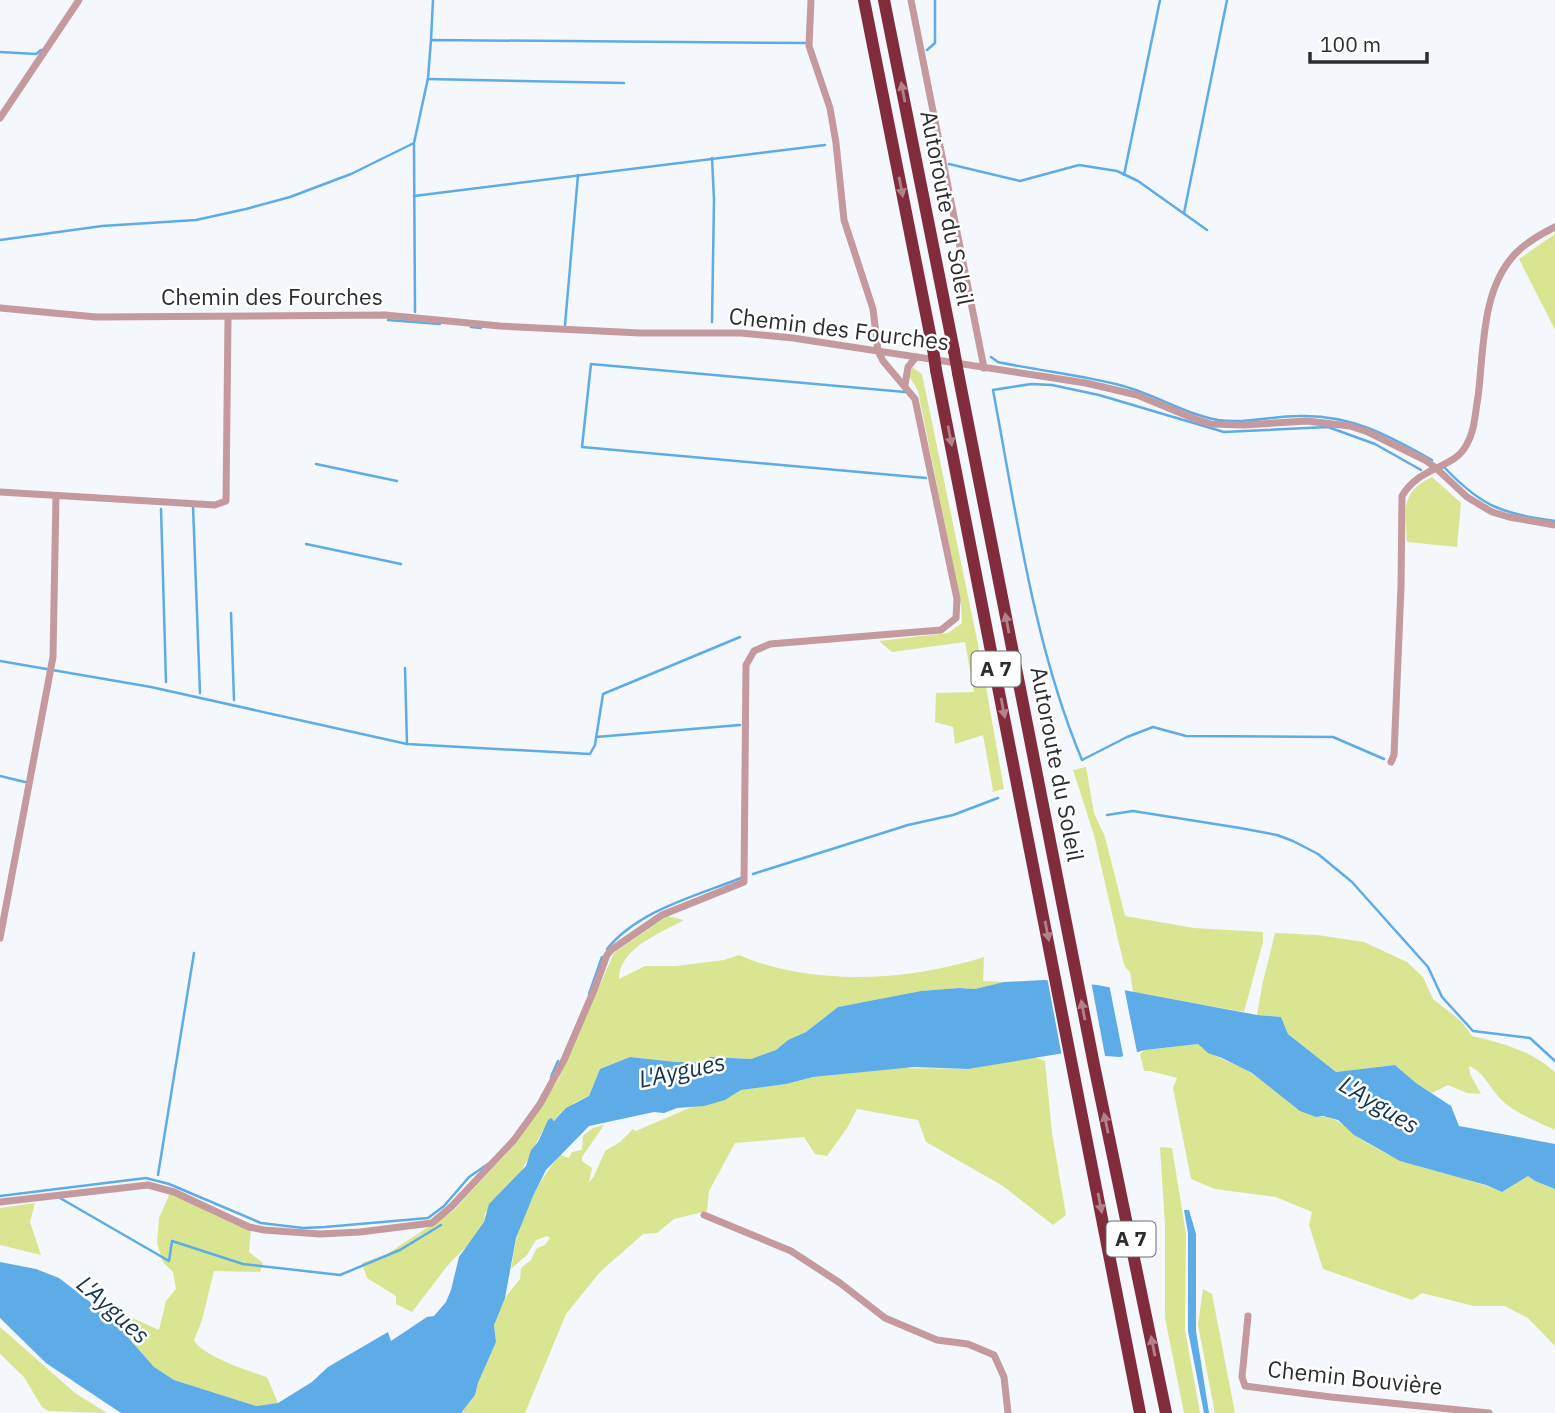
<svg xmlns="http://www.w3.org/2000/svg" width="1555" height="1413" viewBox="0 0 1555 1413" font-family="'IBM Plex Sans',sans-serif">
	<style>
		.green { fill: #d9e591 }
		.water { fill: #5dabe7 }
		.pier { fill: #f4f7fc }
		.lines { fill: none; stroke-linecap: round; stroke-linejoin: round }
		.stream { stroke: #5dabe7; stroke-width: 2.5 }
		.minor { stroke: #c59a9e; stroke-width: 7 }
		.motorway { stroke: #812c3d; stroke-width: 12 }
		.motorway-bridge { stroke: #812c3d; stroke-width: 12 }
		.oneway { fill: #b3808b }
		.labels { text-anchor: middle; stroke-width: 5; stroke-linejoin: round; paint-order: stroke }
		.shield { fill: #fff; stroke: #6b6c6d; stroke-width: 2 }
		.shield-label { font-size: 21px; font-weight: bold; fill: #2c2d2f }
		.street-label { font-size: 23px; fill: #2c2d2f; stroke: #fff }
		.water-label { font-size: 24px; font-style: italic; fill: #13354d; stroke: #fff }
	</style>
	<rect width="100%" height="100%" fill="#f4f7fc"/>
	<g class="green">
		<polygon points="1555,234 1555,330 1519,259"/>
		<polygon points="912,367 922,374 981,659 1004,789 992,792 993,790 983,735 955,744 953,727 935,722 936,693 974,692 965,642 892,652 879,641 948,633 962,623 961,605 918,391 909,376"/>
		<path d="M1432 477 1461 503 1457 547 1407 542C1405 511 1400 492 1432 477Z"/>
		<polygon points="1086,767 1094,813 1105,837 1125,916 1194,928 1263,932 1263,942 1244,1012 1133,992 1130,972 1125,967 1119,944 1094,835 1073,770"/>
		<path d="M667 916 684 920C661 933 619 948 619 979L645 966H676L724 960 739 955C812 987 909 981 984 957L983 981 1004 982 975 989 959 988 921 991 838 1007 806 1032 788 1040 776 1050 751 1059 710 1057 703 1062H676L630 1057 600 1069 589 1096 574 1103 543 1130 520 1174 485 1213 484 1222 472 1241 448 1265 412 1312 396 1304V1296L367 1278 362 1263 387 1254 453 1211 517 1142 558 1080 614 953Z"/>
		<path d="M1275 933 1317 935 1364 942 1407 962 1423 977 1433 999 1461 1021 1472 1036C1503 1043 1531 1051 1555 1072V1130C1538 1122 1519 1115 1505 1103 1491 1092 1486 1073 1469 1066L1470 1074 1481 1094 1467 1093 1448 1085 1432 1093 1416 1083 1395 1065 1336 1072 1288 1034 1281 1017 1257 1015 1262 986Z"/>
		<path d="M1198 1044C1213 1058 1234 1062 1251 1073 1273 1087 1294 1103 1316 1117 1334 1115 1342 1124 1354 1134 1360 1140 1370 1144 1378 1149 1416 1171 1462 1174 1502 1192L1528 1176 1535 1181 1555 1189V1346L1528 1318 1505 1306H1474L1422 1293 1412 1300 1323 1269 1309 1225 1312 1212 1276 1197 1215 1189 1191 1179 1173 1088 1177 1078 1150 1071H1144L1140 1054 1145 1050Z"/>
		<path d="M1034 1057 1045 1061 1052 1133 1066 1215 1053 1225 1003 1186 926 1142 918 1120 857 1109 847 1128 827 1156 815 1154 804 1137 735 1143 709 1191 707 1211 674 1219 657 1233 643 1234 600 1272 566 1314 525 1413H461L475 1395 478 1383 496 1342 494 1325 497 1315 505 1298 520 1279 521 1268 531 1260 536 1249 545 1245 550 1238 547 1236 536 1240 527 1255 511 1269C513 1259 514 1247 517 1237 524 1210 542 1175 560 1155L569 1158 572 1152 582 1150 583 1136 593 1128 604 1125 582 1157V1161L592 1168 589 1183 594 1176 605 1151 620 1142 633 1129 636 1131 689 1108 725 1100 741 1090 785 1084 813 1077 898 1068 968 1069Z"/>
		<polygon points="1160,1147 1172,1148 1186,1234 1185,1330 1200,1413 1184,1413 1165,1318 1165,1225"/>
		<path d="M170 1193 251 1230 249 1252 263 1263 260 1272 214 1271 202 1320 194 1340C200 1355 251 1372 267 1377L278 1403 256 1406 174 1380 154 1367 111 1318 119 1312 159 1330 166 1301 176 1289 173 1272 163 1262 157 1243 159 1218Z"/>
		<polygon points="35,1203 30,1222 41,1255 0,1245 0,1208"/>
		<polygon points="1203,1289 1212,1294 1235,1413 1215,1413 1198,1325"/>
		<polygon points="0,1327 75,1393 107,1413 48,1411 42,1407 24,1377 0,1354"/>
	</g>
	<g class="water">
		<polygon points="1044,980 1097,985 1257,1015 1281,1017 1288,1034 1336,1072 1395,1065 1416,1083 1451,1106 1459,1126 1555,1144 1555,1189 1535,1181 1528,1176 1502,1192 1486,1185 1400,1161 1354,1135 1338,1120 1323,1116 1316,1117 1300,1111 1252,1073 1222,1058 1208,1053 1198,1044 1145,1050 1120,1057 1064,1053 968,1069 914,1067 813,1077 786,1084 741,1090 725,1100 704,1106 677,1108 664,1113 654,1112 589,1126 546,1170 533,1196 516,1238 505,1298 494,1325 496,1342 478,1383 475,1395 461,1413 121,1413 46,1363 0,1318 0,1262 36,1269 59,1278 111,1318 154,1367 174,1380 256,1406 278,1403 312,1382 328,1367 388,1332 391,1341 427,1317 434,1316 446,1302 451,1290 459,1257 484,1222 489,1204 526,1166 531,1150 538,1142 548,1120 551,1118 554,1121 566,1108 589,1096 600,1069 630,1057 676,1062 703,1062 710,1057 751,1059 776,1050 788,1040 806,1032 838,1007 921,991 959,988 975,989 1004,982"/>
		<polygon points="1184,1210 1189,1210 1196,1234 1196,1331 1209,1413 1204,1413 1188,1331 1188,1233"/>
	</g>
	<g class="pier">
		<polygon points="1047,977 1091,981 1106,1061 1062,1057"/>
		<polygon points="1109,984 1124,987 1138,1057 1134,1058 1124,1060"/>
	</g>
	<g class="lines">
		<g class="stream">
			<polyline points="431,40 433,0"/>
			<polyline points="927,50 935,43 935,0"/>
			<polyline points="0,52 36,54 41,50"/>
			<polyline points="428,79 624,83"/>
			<polyline points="414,144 415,312"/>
			<polyline points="712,158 714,200 712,322"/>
			<polyline points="949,164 1020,181 1079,165 1117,171 1138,181 1207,230"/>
			<polyline points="1124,175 1160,0"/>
			<polyline points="414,196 825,145"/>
			<polyline points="1184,213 1227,0"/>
			<polyline points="0,240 102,226 196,220 246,209 290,197 351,174 414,143 428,78 431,40 807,43"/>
			<polyline points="388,320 440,324"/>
			<polyline points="565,325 578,175"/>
			<polyline points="471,327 481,328"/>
			<path d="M991 357 998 362C1039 371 1082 375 1123 386 1156 395 1185 414 1218 420 1245 424 1272 416 1298 416 1350 414 1388 435 1432 460"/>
			<polyline points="905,392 591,364 582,447 926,478"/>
			<polyline points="316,464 397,481"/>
			<path d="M1445 468C1482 507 1503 514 1555 521"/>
			<polyline points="193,506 200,693"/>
			<polyline points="161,509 166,682"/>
			<polyline points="306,544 401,564"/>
			<polyline points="231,613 234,700"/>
			<polyline points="0,661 151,687 407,744 590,754 595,745 603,694 740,637"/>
			<polyline points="405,668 407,744"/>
			<polyline points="596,737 740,725"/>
			<path d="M1384 759 1333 737 1186 736 1153 727 1127 737 1082 760C1034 646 1016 512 993 390L1031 384 1052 385 1099 395 1224 432 1328 427 1375 444 1421 470"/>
			<polyline points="0,776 25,782"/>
			<polyline points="1107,815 1133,811 1240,828 1277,835 1293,841 1318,854 1352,882 1428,967 1442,997 1473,1031 1530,1038 1555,1061"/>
			<polyline points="753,874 908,825 953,815 998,798"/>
			<path d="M607 949C639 910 696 896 741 878"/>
			<polyline points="589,994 602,957"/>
			<polyline points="551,1077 558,1061"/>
			<polyline points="158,1175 194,953"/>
			<polyline points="0,1196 146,1178 169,1184 261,1223 303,1228 325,1227 428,1218 444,1206 469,1177 488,1164"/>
			<polyline points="60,1198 169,1261 172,1241 243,1264 340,1275 400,1250 441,1225"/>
		</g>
		<g class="minor">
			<polyline points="911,0 984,368"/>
			<polyline points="0,118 79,0"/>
			<polyline points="0,308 96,317 385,315 500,326 640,333 741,333 793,338 1086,383 1137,395 1195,419 1211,424 1244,425 1307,421 1350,426 1368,432 1425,460 1436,468 1467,497 1492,512 1509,517 1555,525"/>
			<polyline points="905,385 908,367 916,357"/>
			<polyline points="0,492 215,505 226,501 228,317"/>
			<path d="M1391 762 1394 755 1401 587 1402 496C1420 465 1454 470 1467 444 1475 430 1475 413 1478 397 1484 350 1481 290 1515 254 1526 242 1541 234 1555 227"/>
			<polyline points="0,938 53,657 56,496"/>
			<polyline points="0,1202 148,1185 174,1192 249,1227 264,1230 320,1234 360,1232 432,1223 451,1207 514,1140 540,1104 564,1060 594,990 607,955 611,950 662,915 744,882 746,665 754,651 770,644 941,630 956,618 957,599 915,399 883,361 878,351 873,309 844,220 836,143 830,108 809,46 811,0"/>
			<polyline points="704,1215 791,1251 840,1283 885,1318 937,1340 968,1344 994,1355 1004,1377 1008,1413"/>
			<polyline points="1248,1316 1242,1377 1245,1386 1331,1397 1489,1413"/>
		</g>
		<g class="motorway">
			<polyline points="864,0 933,349"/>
			<polyline points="884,0 954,351"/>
			<polyline points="936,370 1140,1413"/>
			<polyline points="958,373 1094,1065 1166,1413"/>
		</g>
		<g class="motorway-bridge">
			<polyline points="933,349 936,370"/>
			<polyline points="954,351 958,373"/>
		</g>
	</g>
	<defs><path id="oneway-solid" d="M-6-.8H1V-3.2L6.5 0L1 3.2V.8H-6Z" transform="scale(1.75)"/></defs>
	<g class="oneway">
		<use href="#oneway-solid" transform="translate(903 92) rotate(-101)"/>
		<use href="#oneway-solid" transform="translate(901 187) rotate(79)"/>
		<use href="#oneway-solid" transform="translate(950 436) rotate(79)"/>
		<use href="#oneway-solid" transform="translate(1007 623) rotate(-101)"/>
		<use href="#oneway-solid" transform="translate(1003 708) rotate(79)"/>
		<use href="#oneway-solid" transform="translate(1047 931) rotate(79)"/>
		<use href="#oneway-solid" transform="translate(1083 1010) rotate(-101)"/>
		<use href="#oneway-solid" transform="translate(1106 1123) rotate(-102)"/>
		<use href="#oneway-solid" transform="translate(1100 1203) rotate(79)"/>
		<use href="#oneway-solid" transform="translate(1153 1346) rotate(-101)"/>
	</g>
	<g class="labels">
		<g class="shield">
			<rect x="971.5" y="651.5" width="49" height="35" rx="5"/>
			<rect x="1106.5" y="1221.5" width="49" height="35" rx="5"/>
		</g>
		<g class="shield-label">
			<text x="996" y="676">A 7</text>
			<text x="1131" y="1246">A 7</text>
		</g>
		<g class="street-label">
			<text transform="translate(947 208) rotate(79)" y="8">Autoroute du Soleil</text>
			<text x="272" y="305">Chemin des Fourches</text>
			<text transform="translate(839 329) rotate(7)" y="8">Chemin des Fourches</text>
			<text transform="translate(1057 764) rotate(79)" y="8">Autoroute du Soleil</text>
			<text transform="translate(1355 1378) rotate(6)" y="8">Chemin Bouvière</text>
		</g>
		<g class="water-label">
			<text transform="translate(682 1071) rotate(-12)" y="8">L'Aygues</text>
			<text transform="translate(1379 1105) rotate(31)" y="8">L'Aygues</text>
			<text transform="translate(113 1310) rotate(42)" y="8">L'Aygues</text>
		</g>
	</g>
	<path d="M1310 52v10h117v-10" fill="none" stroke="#2c2d2f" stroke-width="3.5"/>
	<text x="1320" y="52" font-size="21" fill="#2c2d2f" stroke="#ffffff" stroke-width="5" paint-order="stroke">100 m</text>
</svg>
